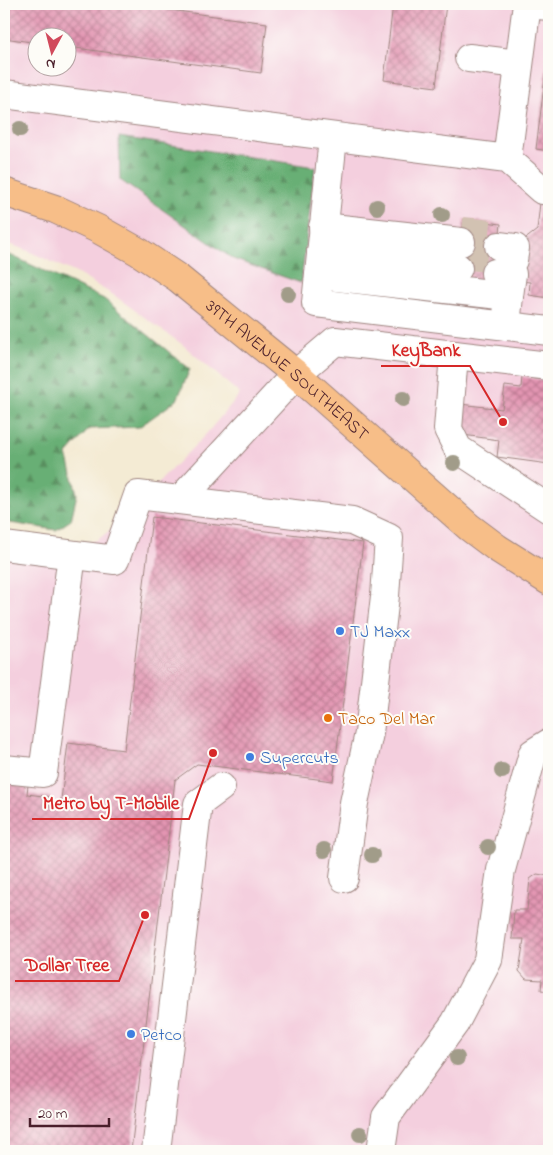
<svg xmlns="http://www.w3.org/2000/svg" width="553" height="1155" viewBox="0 0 553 1155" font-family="'Indie Flower',sans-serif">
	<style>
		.built { fill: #f4cfde; fill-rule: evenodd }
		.forest { fill: url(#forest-firs); stroke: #596750 }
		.building { fill: url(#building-cross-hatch) }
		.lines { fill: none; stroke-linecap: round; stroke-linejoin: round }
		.minor-tunnel { stroke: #d2c2b2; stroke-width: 28; stroke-dasharray: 28 14; stroke-linecap: butt }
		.minor-casing { stroke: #9f8580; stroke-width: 30 }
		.major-casing { stroke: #9f8580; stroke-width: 30 }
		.minor { stroke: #fff; stroke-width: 28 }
		.major { stroke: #f7be88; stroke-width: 28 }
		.tree { fill: #a19c89 }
		.shop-dot { fill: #3f7fe0; stroke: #fdfcf7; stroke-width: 2 }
		.food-dot { fill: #e8710a; stroke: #fdfcf7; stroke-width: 2 }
		.labels { text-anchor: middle; stroke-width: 4; stroke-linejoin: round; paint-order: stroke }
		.street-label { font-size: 18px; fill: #4a1f2b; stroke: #fdfcf7 }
		.shop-label { font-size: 18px; fill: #366cbe; stroke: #fdfcf7; text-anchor: start }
		.food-label { font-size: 18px; fill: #c56008; stroke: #fdfcf7; text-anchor: start }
		.leader { fill: none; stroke: #d62828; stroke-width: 2 }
		.callout-dot { fill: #d62828; stroke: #fdfcf7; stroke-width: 2 }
		.callout-label { font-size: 19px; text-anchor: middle; font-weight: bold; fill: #d62828; stroke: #fdfcf7; stroke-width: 4; stroke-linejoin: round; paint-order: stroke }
	</style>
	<defs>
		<pattern id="forest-firs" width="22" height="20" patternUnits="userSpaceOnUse" patternTransform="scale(1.25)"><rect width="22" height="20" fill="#68af74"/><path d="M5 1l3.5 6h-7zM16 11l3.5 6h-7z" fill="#588e5f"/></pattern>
		<pattern id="building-cross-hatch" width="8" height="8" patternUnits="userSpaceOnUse" patternTransform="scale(1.25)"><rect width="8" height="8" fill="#e395b2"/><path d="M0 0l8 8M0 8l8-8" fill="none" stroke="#ba7991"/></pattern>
	</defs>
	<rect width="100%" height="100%" fill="#fdfcf7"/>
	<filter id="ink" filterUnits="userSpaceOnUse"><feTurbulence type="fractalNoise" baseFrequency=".02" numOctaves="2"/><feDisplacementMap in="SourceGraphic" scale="10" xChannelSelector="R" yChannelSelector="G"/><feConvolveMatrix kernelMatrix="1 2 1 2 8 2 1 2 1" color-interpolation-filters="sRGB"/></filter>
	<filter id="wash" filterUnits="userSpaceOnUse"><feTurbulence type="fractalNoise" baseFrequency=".0096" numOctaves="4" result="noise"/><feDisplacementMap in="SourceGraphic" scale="20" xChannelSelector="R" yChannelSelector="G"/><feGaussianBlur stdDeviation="1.12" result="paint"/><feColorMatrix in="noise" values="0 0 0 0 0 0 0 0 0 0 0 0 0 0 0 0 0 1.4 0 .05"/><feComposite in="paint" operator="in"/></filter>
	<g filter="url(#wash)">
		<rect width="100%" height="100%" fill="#f4ebd4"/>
		<path class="built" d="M4 4H549V1151H4V533L80 545 97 540 116 526 207 433 240 394 183 345 115 296 76 273 28 251 4 242ZM38 38H68V68H38Z"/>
		<g class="forest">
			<polygon points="119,137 315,167 301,283 233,259 120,180"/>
			<polygon points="8,254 104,299 190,369 177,400 139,427 89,429 67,454 77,494 71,520 56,530 4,522 4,258"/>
		</g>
		<g id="blocks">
			<g class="building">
				<polygon points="4,4 124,4 267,23 261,73 68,47 68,38 38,38 38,43 4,38"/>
				<polygon points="393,4 446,4 436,87 384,80"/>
				<polygon points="548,54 549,54 549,151 536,149"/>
				<polygon points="540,203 549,204 549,298 529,295 530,282 519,281 524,240 537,230"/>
				<polygon points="464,219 501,224 493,291 455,287"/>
				<polygon points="522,377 549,381 549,464 497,457 499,440 456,434 460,404 502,409 505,386 521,388"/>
				<polygon points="152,517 363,543 333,781 197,764 175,780 131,1151 4,1151 4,782 28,785 27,794 51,797 50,807 60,808 68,743 124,750"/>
				<polygon points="537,874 549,876 549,991 541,990 542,980 526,979 519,971 524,939 512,939 514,910 527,910 530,879"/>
			</g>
		</g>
	</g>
	<g filter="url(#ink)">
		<use href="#blocks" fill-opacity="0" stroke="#9f8580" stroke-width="1"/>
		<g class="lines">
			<g class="minor-tunnel">
				<polyline points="462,231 500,235"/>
				<polyline points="459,255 497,259"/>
			</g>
			<defs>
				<g id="minor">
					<polyline points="469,58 519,64"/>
					<polyline points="4,94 507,159 542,190 549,191"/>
					<polyline points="333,138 316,303 549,331"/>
					<polyline points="507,159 527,4 549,6"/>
					<polyline points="323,227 461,242"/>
					<polyline points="499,246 515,248 513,260"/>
					<polyline points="321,253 458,268"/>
					<polyline points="495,273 512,274 509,296"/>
					<polyline points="319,275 509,296 506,326"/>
					<polyline points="454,355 448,429 458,449 549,509"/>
					<polyline points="180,500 296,374 335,341 549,366"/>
					<polyline points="4,546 115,560 138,495 352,521 389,538 385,596 369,733 354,803 344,878"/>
					<polyline points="4,769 43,773 72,555"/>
					<polyline points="156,1151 198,804 221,787"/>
					<polyline points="381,1151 386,1117 455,1023 488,960 501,870 533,753 549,743"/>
				</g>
				<g id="major">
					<path id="s1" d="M4 192 55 209 98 229 139 252 178 278 296 374 469 527 497 548 549 581"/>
				</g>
			</defs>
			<use href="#minor" class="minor-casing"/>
			<use href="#major" class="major-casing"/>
			<use href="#minor" class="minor"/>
			<use href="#major" class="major"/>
		</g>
		<g class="tree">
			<circle cx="20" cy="129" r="8"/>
			<circle cx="377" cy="207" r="8"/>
			<circle cx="442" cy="215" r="8"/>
			<circle cx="288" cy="294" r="8"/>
			<circle cx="403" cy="399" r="8"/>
			<circle cx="454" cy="463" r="8"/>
			<circle cx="502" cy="771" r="8"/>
			<circle cx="488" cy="847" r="8"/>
			<circle cx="324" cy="850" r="8"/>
			<circle cx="372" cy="855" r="8"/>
			<circle cx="457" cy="1058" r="8"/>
			<circle cx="360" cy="1134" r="8"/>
		</g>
	</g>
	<g class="shop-dot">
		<circle cx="340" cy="631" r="5"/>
		<circle cx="250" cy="757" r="5"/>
		<circle cx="131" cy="1034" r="5"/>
	</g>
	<circle class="food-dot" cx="328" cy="718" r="5"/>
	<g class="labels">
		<g class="street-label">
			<text dy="6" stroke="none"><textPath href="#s1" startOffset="338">39TH AVENUE SOUTHEAST</textPath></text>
		</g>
		<g class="shop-label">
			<text x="350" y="637">TJ Maxx</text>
			<text x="260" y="763">Supercuts</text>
			<text x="141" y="1040">Petco</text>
		</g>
		<g class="food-label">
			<text x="338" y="724">Taco Del Mar</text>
		</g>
	</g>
	<path class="leader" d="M503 422L470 366H381M213 753L189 819H32M145 915L119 981H15"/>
	<g class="callout-dot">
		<circle cx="503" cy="422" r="5"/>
		<circle cx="213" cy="753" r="5"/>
		<circle cx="145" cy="915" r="5"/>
	</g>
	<g class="callout-label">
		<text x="426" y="356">KeyBank</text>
		<text x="111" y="809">Metro by T-Mobile</text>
		<text x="67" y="971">Dollar Tree</text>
	</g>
	<rect width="553" height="1155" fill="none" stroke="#fdfcf7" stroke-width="20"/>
	<g transform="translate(52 52) rotate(187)"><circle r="24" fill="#fdfcf7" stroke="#b5a4a5"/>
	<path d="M0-4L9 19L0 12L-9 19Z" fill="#d1495b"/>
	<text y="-8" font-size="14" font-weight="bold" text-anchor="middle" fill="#4a1f2b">N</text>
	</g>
	<path d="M30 1118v8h79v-8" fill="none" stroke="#4a1f2b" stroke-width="2.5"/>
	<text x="38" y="1118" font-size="15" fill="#4a1f2b" stroke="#fdfcf7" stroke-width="4" paint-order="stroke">20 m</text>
</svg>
